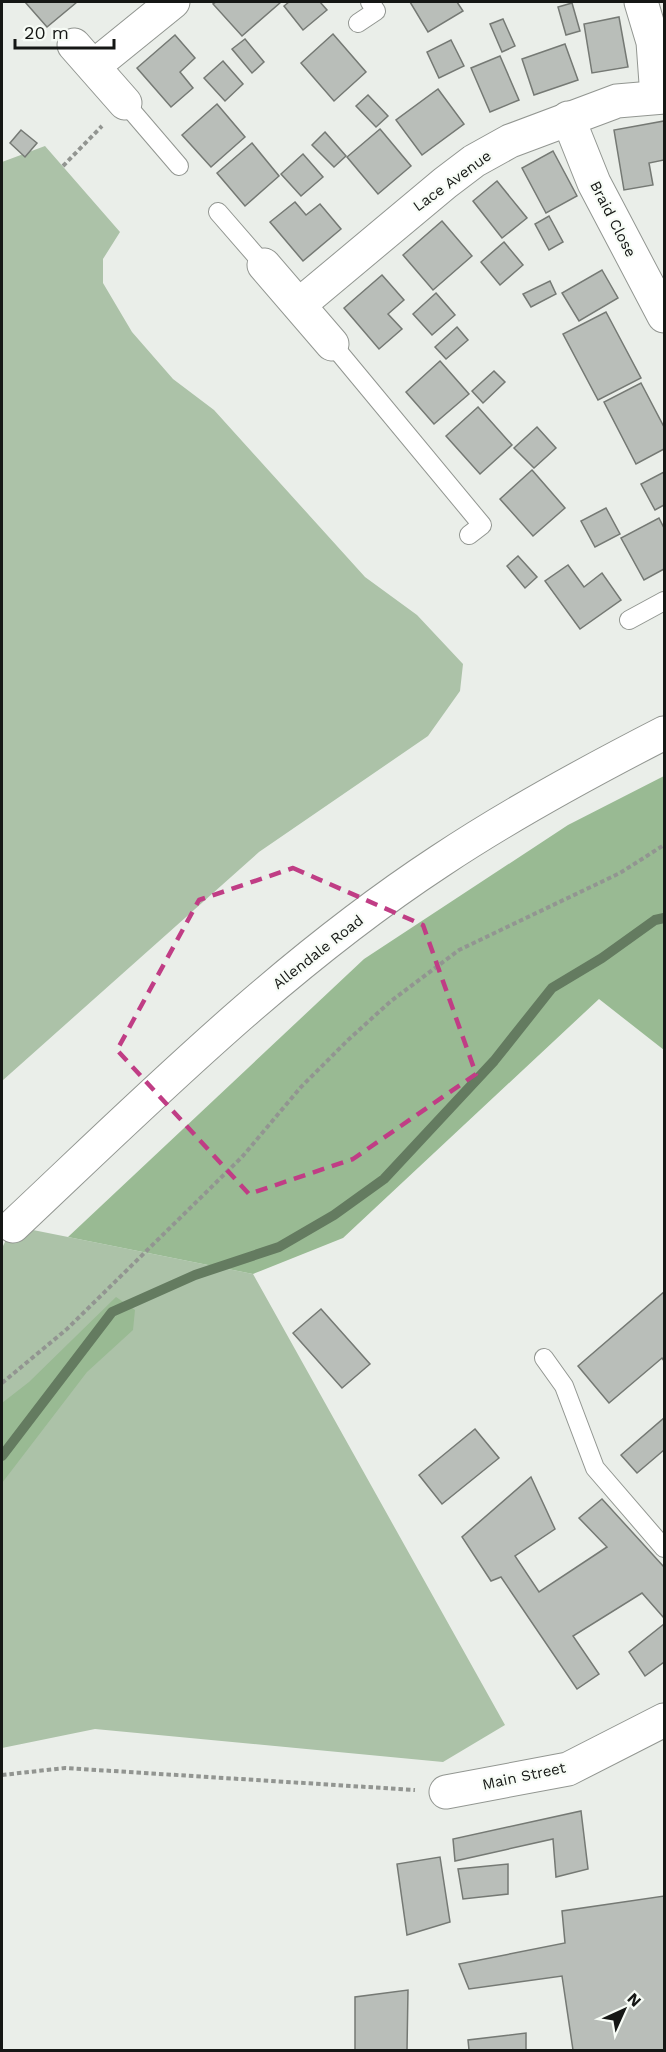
<svg xmlns="http://www.w3.org/2000/svg" width="666" height="2052" viewBox="0 0 666 2052" font-family="'Work Sans',sans-serif">
	<style>
		.green { fill: #acc2a8 }
		.forest { fill: #99ba93 }
		.lines { fill: none; stroke-linecap: round; stroke-linejoin: round }
		.stream { stroke: #647b60; stroke-width: 10 }
		.building { fill: #b9beb9; stroke: #757974; stroke-width: 1.5 }
		.lane-casing { stroke: #929691; stroke-width: 20 }
		.street-casing { stroke: #929691; stroke-width: 35 }
		.path { stroke: #929591; stroke-width: 4; stroke-dasharray: 4.5 3; stroke-linecap: butt }
		.lane { stroke: #fff; stroke-width: 18 }
		.street { stroke: #fff; stroke-width: 33 }
		.marked { fill: none; stroke: #c03d85; stroke-width: 4.5; stroke-dasharray: 12 8; stroke-linejoin: round }
		.labels { text-anchor: middle; stroke-width: 4.5; stroke-linejoin: round; paint-order: stroke }
		.street-label { font-size: 15px; fill: #151715; stroke: #f7fcf6 }
	</style>
	<rect width="100%" height="100%" fill="#eaeee9"/>
	<g class="green">
		<polygon points="45,146 120,232 103,259 103,283 132,332 173,379 214,410 365,577 417,615 463,664 460,691 428,736 259,852 2,1081 2,162"/>
		<polygon points="13,1226 253,1274 505,1725 443,1762 95,1729 2,1748 2,1248"/>
	</g>
	<g class="forest">
		<polygon points="664,776 664,1050 599,999 343,1238 253,1274 68,1237 364,959 568,825"/>
		<polygon points="116,1297 135,1310 133,1330 87,1372 2,1483 2,1403 29,1382"/>
	</g>
	<g class="lines">
		<polyline class="stream" points="2,1456 112,1312 195,1275 279,1247 334,1215 384,1179 494,1061 552,988 602,958 655,920 664,918"/>
	</g>
	<g class="building">
		<polygon points="25,2 77,2 47,27"/>
		<polygon points="216,2 281,2 242,36 213,4"/>
		<polygon points="289,2 320,2 327,10 303,30 284,6"/>
		<polygon points="410,2 457,2 463,11 428,32"/>
		<polygon points="572,3 580,31 566,35 558,7"/>
		<polygon points="619,17 628,67 592,73 584,24"/>
		<polygon points="503,19 515,46 502,52 490,24"/>
		<polygon points="333,34 366,72 334,101 301,63"/>
		<polygon points="175,35 195,58 180,72 193,88 171,107 137,68"/>
		<polygon points="245,39 264,62 252,73 232,49"/>
		<polygon points="451,40 464,66 439,78 427,52"/>
		<polygon points="565,44 578,80 534,95 522,59"/>
		<polygon points="500,56 519,100 490,112 471,68"/>
		<polygon points="223,61 243,84 225,101 204,78"/>
		<polygon points="438,89 464,124 422,155 396,120"/>
		<polygon points="368,95 388,116 376,127 356,106"/>
		<polygon points="217,104 245,137 211,167 182,135"/>
		<polygon points="664,121 664,160 649,163 653,185 624,190 614,130"/>
		<polygon points="380,129 411,166 378,194 347,157"/>
		<polygon points="21,130 37,143 25,157 10,143"/>
		<polygon points="325,132 346,156 334,167 312,145"/>
		<polygon points="252,143 279,176 245,206 217,173"/>
		<polygon points="553,151 577,196 546,213 522,168"/>
		<polygon points="303,154 323,177 301,196 281,174"/>
		<polygon points="497,181 527,218 502,238 473,201"/>
		<polygon points="295,202 306,215 320,204 341,229 303,261 270,222"/>
		<polygon points="549,216 563,242 549,250 535,224"/>
		<polygon points="442,221 472,256 433,290 403,255"/>
		<polygon points="504,242 523,265 500,285 481,262"/>
		<polygon points="602,270 618,298 579,321 562,293"/>
		<polygon points="382,275 404,300 388,314 402,329 379,349 344,308"/>
		<polygon points="550,281 556,294 531,307 523,294"/>
		<polygon points="436,293 455,315 432,335 413,314"/>
		<polygon points="606,312 641,378 598,400 563,334"/>
		<polygon points="457,327 468,340 446,359 435,347"/>
		<polygon points="440,361 469,394 434,424 406,392"/>
		<polygon points="494,371 505,382 483,403 472,391"/>
		<polygon points="641,383 664,427 664,449 636,464 604,402"/>
		<polygon points="478,407 512,445 480,474 446,436"/>
		<polygon points="537,427 556,448 534,468 514,448"/>
		<polygon points="532,470 565,508 533,536 500,499"/>
		<polygon points="664,472 664,505 655,510 641,484"/>
		<polygon points="606,508 620,534 595,547 581,521"/>
		<polygon points="659,518 664,528 664,569 644,580 621,538"/>
		<polygon points="518,556 537,577 525,588 507,566"/>
		<polygon points="568,565 584,587 602,573 621,600 580,629 545,581"/>
		<polygon points="664,1292 664,1361 662,1358 609,1403 578,1366"/>
		<polygon points="321,1309 370,1364 342,1388 293,1333"/>
		<polygon points="664,1418 664,1450 637,1473 621,1455"/>
		<polygon points="475,1429 499,1458 442,1504 419,1475"/>
		<polygon points="531,1477 555,1529 515,1556 539,1592 607,1547 579,1518 602,1499 664,1567 664,1618 642,1593 573,1636 599,1674 577,1689 501,1577 491,1581 462,1537"/>
		<polygon points="664,1624 664,1662 645,1676 629,1652"/>
		<polygon points="581,1811 588,1869 556,1877 553,1839 455,1861 453,1839"/>
		<polygon points="440,1857 450,1922 407,1935 397,1864"/>
		<polygon points="508,1864 508,1894 463,1899 458,1869"/>
		<polygon points="664,1896 664,2050 573,2050 562,1976 469,1989 459,1964 565,1943 562,1911"/>
		<polygon points="408,1990 407,2050 355,2050 355,1997"/>
		<polygon points="526,2033 526,2050 469,2050 468,2040"/>
	</g>
	<g class="lines">
		<defs>
			<g id="lane">
				<polyline points="358,23 376,11 370,2"/>
				<polyline points="125,103 179,166"/>
				<polyline points="218,212 264,265"/>
				<polyline points="332,344 482,525 469,535"/>
				<polyline points="629,620 664,601"/>
				<polyline points="544,1358 564,1386 595,1468 664,1548"/>
			</g>
			<g id="street">
				<polyline points="641,2 653,42 657,97"/>
				<polyline points="74,45 125,103"/>
				<polyline points="94,66 173,2"/>
				<polyline points="568,118 594,183 664,316"/>
				<polyline points="264,265 332,344"/>
				<polyline points="299,305 445,183 474,161 510,141 617,101 664,97"/>
				<path d="M13 1226C149 1098 283 964 440 861 512 813 588 772 664 733"/>
				<polyline points="446,1792 568,1769 664,1720"/>
			</g>
		</defs>
		<use href="#lane" class="lane-casing"/>
		<use href="#street" class="street-casing"/>
		<g class="path">
			<polyline points="63,166 102,126"/>
			<polyline points="2,1383 67,1329 242,1157 301,1087 348,1040 391,1001 459,950 620,873 664,845"/>
			<polyline points="2,1775 65,1768 415,1790"/>
		</g>
		<use href="#lane" class="lane"/>
		<use href="#street" class="street"/>
	</g>
	<path class="marked" d="M293 868 423 925 476 1074 353 1159 249 1194 117 1050 199 900Z"/>
	<g class="labels">
		<g class="street-label">
			<text transform="translate(452 181) rotate(-36)" y="5">Lace Avenue</text>
			<text transform="translate(613 219) rotate(63)" y="5">Braid Close</text>
			<text transform="translate(318 952) rotate(-38)" y="5">Allendale Road</text>
			<text transform="translate(524 1776) rotate(-12)" y="5">Main Street</text>
		</g>
	</g>
	<rect width="666" height="2052" fill="none" stroke="#151715" stroke-width="6"/>
	<g transform="translate(624 2010) rotate(45)" stroke="#f7fcf6" stroke-width="4.5" paint-order="stroke">
	<path d="M0-4.5L10 22L0 15L-10 22Z" fill="#151715"/>
	<text y="-9" font-size="16" font-weight="bold" text-anchor="middle" fill="#151715">N</text>
	</g>
	<path d="M15 39v9h99v-9" fill="none" stroke="#151715" stroke-width="3"/>
	<text x="24" y="39" font-size="18" fill="#151715" stroke="#f7fcf6" stroke-width="4.5" paint-order="stroke">20 m</text>
</svg>
